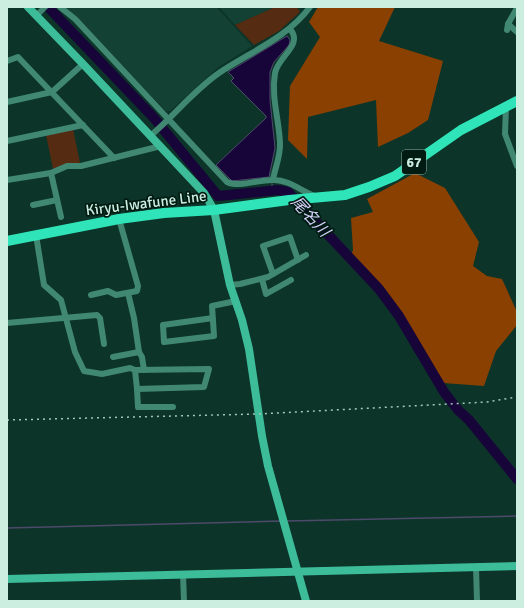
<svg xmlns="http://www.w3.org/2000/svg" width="524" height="608" viewBox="0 0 524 608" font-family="Signika,'Noto Sans JP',sans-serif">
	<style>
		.built { fill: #134235 }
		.green { fill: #552c11 }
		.forest { fill: #8a4001 }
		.water { fill: #170439; stroke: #4d4a6b }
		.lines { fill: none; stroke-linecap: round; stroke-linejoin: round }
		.stream { stroke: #4d4a6b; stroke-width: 1.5 }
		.river { stroke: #170439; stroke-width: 10 }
		.street { stroke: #408872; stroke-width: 6 }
		.secondary { stroke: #3dbc9a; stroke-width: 8 }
		.primary { stroke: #2fe4b8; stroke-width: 10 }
		.rail { stroke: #a4c8bc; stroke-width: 1.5; stroke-dasharray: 2 4; stroke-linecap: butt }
		.labels { text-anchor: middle; stroke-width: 3.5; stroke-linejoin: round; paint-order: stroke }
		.shield { fill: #001b12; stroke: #8eafa3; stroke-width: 1 }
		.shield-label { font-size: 14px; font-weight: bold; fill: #cbeee1 }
		.street-label { font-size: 15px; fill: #cbeee1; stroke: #001b12 }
		.water-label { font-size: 16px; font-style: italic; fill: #d7d1fc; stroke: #001b12 }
	</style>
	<rect width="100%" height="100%" fill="#0c3429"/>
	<g class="built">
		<polygon points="65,7 216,7 252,46 217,68 170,111 166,111"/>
		<polygon points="219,7 275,7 235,25"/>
	</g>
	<g class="green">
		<polygon points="275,7 297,7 300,12 279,31 254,45 235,25"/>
		<polygon points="73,129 80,163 53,169 46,135"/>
	</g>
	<g class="forest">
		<polygon points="318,7 395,7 379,41 443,61 428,120 408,133 378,147 376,100 308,117 307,159 288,140 290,86 320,37 309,22"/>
		<polygon points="415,173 445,188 479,242 473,266 487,276 502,279 517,312 517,325 496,351 484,386 443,383 393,303 380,287 351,255 353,250 351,218 373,212 367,199"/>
	</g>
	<polygon class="water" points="287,36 290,40 289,45 274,62 270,72 270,101 275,148 269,177 232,181 216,165 266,118 266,116 231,81 234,78 228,72"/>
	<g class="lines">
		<g class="stream">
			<polyline points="272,184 273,190"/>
			<polyline points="287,521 517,516"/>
			<polyline points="7,528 281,521"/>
		</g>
		<polyline class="river" points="48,7 154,118 218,196 278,190 288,192 379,289 399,316 444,392 458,410 469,420 517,479"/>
		<g class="street">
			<path d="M60 7 75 19 227 182C238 188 261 179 274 180 289 180 301 191 315 196"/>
			<polyline points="37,15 45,7"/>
			<polyline points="508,24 517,32"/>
			<polyline points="507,30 508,24 517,8"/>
			<polyline points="7,61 18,57 114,158"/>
			<polyline points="7,102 52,92 83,64"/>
			<polyline points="506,107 505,134 517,166"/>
			<path d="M150 136C174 116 193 91 219 73 250 52 287 38 310 7"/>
			<polyline points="7,141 83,125"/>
			<polyline points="51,173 61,217"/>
			<path d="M273 179C275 169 281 154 280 143 279 119 271 97 275 73 278 56 304 45 290 29"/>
			<polyline points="7,180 51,173 67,166 81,166 161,146"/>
			<polyline points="33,205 57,200"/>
			<polyline points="36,235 44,285 61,300 75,352 84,371 102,374 130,368 135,370 209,369 204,387 137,389 135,370"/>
			<polyline points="273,274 263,246 290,237 298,260"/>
			<polyline points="262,279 266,294 291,280"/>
			<polyline points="230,285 240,284 268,277 306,255"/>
			<polyline points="128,293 134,318 139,352 142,357 144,370"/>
			<polyline points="91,295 108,291 116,295 137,291 138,286 119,219"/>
			<polyline points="213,318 163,325 164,342 214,336 212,306 236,301"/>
			<polyline points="7,323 97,315 100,318 104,344"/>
			<polyline points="113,357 139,352"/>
			<polyline points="137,389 138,407 173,407"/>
			<polyline points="476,567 477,601"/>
			<polyline points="183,574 184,601"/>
		</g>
		<g class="secondary">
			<polyline points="28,7 83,64 204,193 214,210 230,285 242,320 249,349 262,436 268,466 306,601"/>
			<polyline points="7,579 517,566"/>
		</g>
		<polyline class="primary" points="7,241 119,219 164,213 214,210 289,200 345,195 369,187 395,176 461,130 517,101"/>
		<polyline class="rail" points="7,420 258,414 487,402 517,397"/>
	</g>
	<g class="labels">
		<rect class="shield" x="402" y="150" width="24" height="24" rx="3"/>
		<g class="shield-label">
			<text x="414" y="167">67</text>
		</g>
		<g class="street-label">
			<text transform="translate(146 203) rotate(-7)" y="5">Kiryu-Iwafune Line</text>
		</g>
		<g class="water-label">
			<text transform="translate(311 216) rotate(47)" y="6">尾名川</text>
		</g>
	</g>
	<rect width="524" height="608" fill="none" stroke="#cbeee1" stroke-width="16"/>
</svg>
